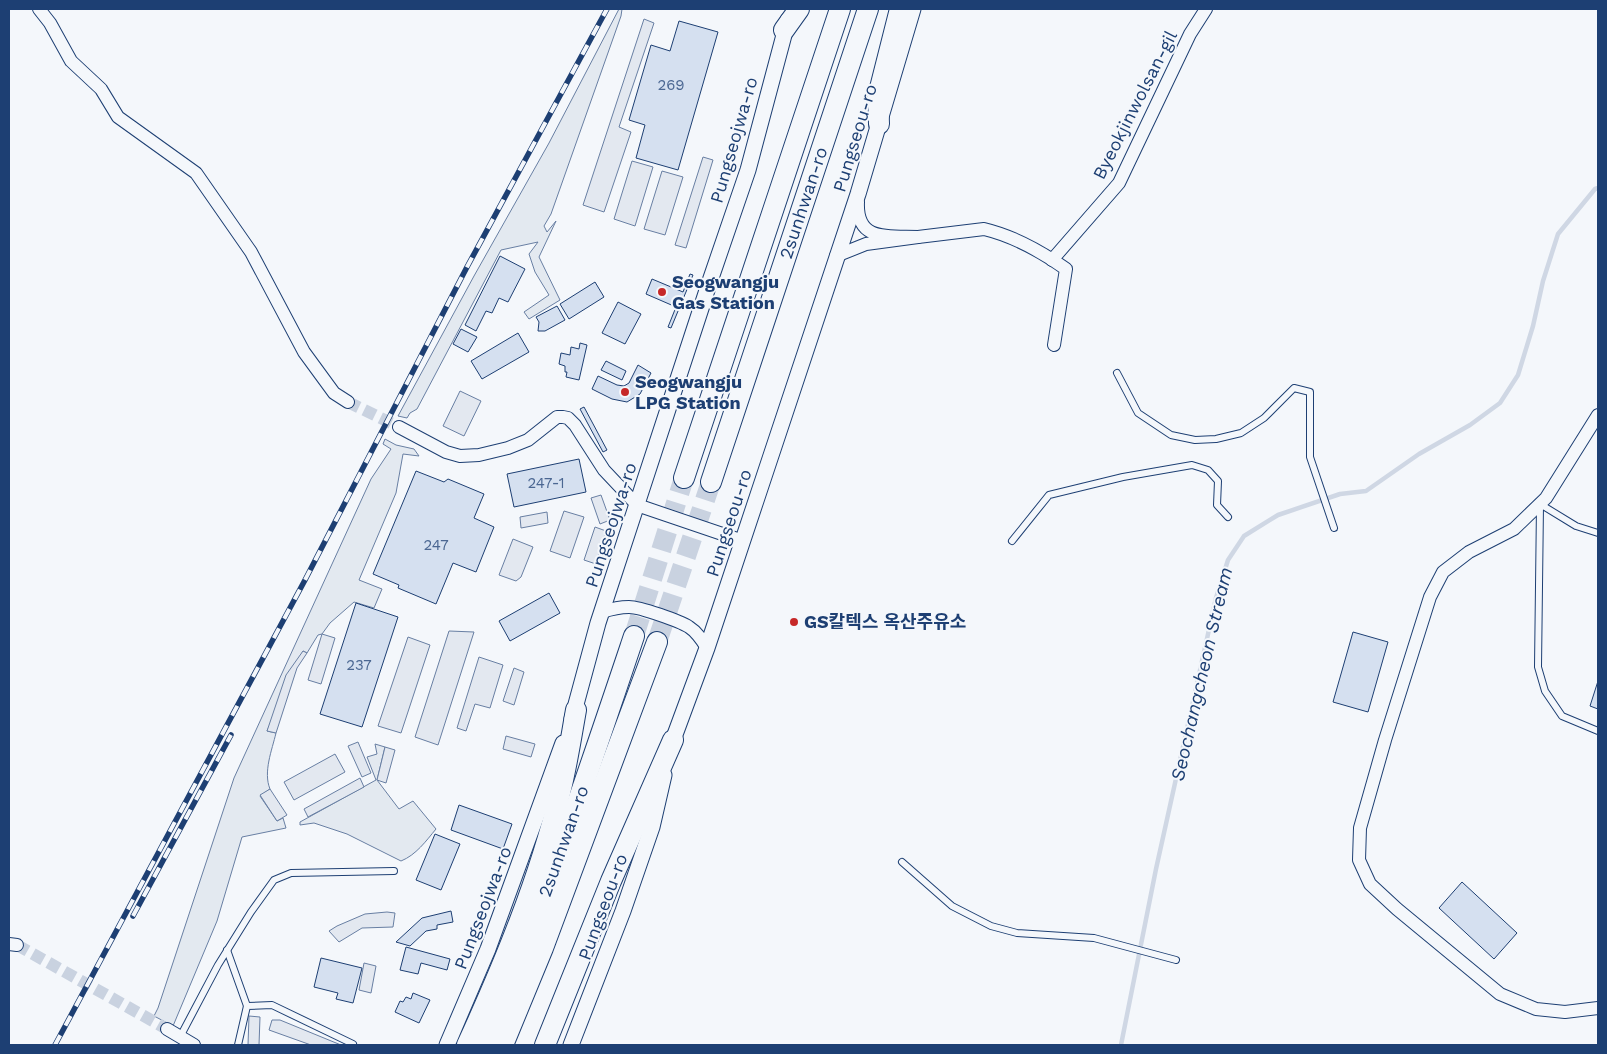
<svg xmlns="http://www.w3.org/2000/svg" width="1607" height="1054" viewBox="0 0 1607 1054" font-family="'Work Sans','Noto Sans KR',sans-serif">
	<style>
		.green { fill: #e3e9f0; stroke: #687fa3 }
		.parking { fill: #e3e8f0; stroke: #687fa3 }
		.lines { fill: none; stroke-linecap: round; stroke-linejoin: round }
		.stream { stroke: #cfd7e4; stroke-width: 4.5 }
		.building { fill: #d5e0f0; stroke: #1d3f73 }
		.minor-tunnel { stroke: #c9d2e0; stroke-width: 12; stroke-dasharray: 12 6; stroke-linecap: butt }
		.trunk-tunnel { stroke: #c9d2e0; stroke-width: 20; stroke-dasharray: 20 10; stroke-linecap: butt }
		.service-casing { stroke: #1d3f73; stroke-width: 8 }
		.minor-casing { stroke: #1d3f73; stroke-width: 14 }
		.tertiary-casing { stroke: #1d3f73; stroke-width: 17 }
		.trunk-casing { stroke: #1d3f73; stroke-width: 22 }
		.service { stroke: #f4f7fb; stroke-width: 6 }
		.minor { stroke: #f4f7fb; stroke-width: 12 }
		.tertiary { stroke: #f4f7fb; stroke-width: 15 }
		.trunk { stroke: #f4f7fb; stroke-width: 20 }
		.rail-casing { stroke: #1d3f73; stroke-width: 5.5 }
		.rail { stroke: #f4f7fb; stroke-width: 4; stroke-dasharray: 11; stroke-linecap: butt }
		.poi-dot { fill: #c62828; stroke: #f4f7fb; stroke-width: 2 }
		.labels { text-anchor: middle; stroke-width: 4; stroke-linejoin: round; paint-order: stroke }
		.number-label { font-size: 15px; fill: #4b6792 }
		.street-label { font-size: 18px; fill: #1d3f73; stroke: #f4f7fb }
		.poi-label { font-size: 18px; font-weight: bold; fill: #1d3f73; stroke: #f4f7fb; text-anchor: start }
		.water-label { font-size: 19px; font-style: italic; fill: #1d3f73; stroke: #f4f7fb }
	</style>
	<rect width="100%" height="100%" fill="#f4f7fb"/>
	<g class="green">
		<polygon points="619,9 622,9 621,16 551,214 544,226 547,232 556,221 539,257 560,300 529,319 524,312 549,295 535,272 529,254 538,242 501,250 417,409 410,413 407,418 398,416 474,276 549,143"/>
		<path d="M385 439 396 445 414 449 419 456 403 454 396 493 359 580 382 589 374 608 354 602 330 623 322 634 318 635 307 653 303 651 267 731 276 733C272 750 263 772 270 789L260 796 277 821 283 818 286 828 242 837 217 921 173 1026 154 1016 158 1008 234 778 371 479 391 449 383 444Z"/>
		<path d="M375 744 385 747 377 780 399 809 413 801 436 829C426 841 416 855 401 861L347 834 314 823 300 825V822L376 780 367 757 377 754Z"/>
	</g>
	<g class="parking">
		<polygon points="644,19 654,23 619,127 631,132 604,212 583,205"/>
		<polygon points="703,157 713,160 686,248 675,245"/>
		<polygon points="632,161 653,167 635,226 614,219"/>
		<polygon points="662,171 683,177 665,235 644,229"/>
		<polygon points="460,391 481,401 464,436 443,426"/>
		<polygon points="601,495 610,520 600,524 591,498"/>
		<polygon points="564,511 584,517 570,558 550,551"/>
		<polygon points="547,512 548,523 521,528 520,517"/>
		<polygon points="595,527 606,531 596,564 584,560"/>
		<polygon points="513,539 533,547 521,577 516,581 499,575"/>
		<polygon points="449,631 474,632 438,745 415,737"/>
		<polygon points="322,634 335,638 321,684 308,680"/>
		<polygon points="408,637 430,645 401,733 378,726"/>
		<polygon points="303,651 307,653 297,668 276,733 267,731 286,675"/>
		<polygon points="479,657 503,665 490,708 475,704 466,731 457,728"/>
		<polygon points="514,668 524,672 514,705 503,701"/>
		<polygon points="506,736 535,744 531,757 503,749"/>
		<polygon points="358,742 371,773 362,777 348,746"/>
		<polygon points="385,747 395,750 386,783 377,780"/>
		<polygon points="335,754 345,772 294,800 284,782"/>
		<polygon points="360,778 364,787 308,817 304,809"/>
		<polygon points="270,789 287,815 277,821 260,795"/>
		<polygon points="387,912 395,913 393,927 362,928 339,942 329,931 337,926 365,914"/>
		<polygon points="364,963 376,966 371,993 359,990"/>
		<polygon points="249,1016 260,1017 259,1045 248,1045"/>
		<polygon points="272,1020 280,1020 341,1045 311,1045 269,1030"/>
	</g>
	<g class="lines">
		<polyline class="stream" points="1121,1045 1156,869 1216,598 1228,560 1244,536 1278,515 1340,494 1366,491 1419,454 1470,425 1500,403 1518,375 1533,326 1543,281 1558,234 1595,189 1598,188"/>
	</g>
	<g class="building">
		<polygon points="679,21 718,32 678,170 636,158 645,125 629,120 651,45 670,51"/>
		<polygon points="500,256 525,269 508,302 499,298 492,313 486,311 476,331 465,325"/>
		<polygon points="690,274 693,275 671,328 668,327 676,307 646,294 652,279 683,292"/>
		<polygon points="595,282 604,297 569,319 560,304"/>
		<polygon points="618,302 641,314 625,344 602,333"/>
		<polygon points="557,306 565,320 545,331 538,331 539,322 536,317"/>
		<polygon points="461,329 477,337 468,352 453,344"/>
		<polygon points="518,333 529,352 482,379 471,361"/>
		<polygon points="580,343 587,345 579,380 566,377 567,372 565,372 565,366 559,364 561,353 570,355 571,347 579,349"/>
		<polygon points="606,361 626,371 622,380 601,370"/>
		<polygon points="638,365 651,373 640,394 627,402 612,399 592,389 598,376 617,385 624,386 629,383"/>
		<polygon points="584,407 607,450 603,452 580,409"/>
		<polygon points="579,459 586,492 514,507 507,474"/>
		<polygon points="416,471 444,482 448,479 484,494 474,518 494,527 476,572 453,563 436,604 398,588 399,585 373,574"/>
		<polygon points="549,593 560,613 510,641 499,621"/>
		<polygon points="356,603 398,617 362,727 320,714"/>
		<polygon points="1353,632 1388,642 1368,712 1333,702"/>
		<polygon points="1598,681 1598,709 1590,706"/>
		<polygon points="459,805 512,824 503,849 451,830"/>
		<polygon points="435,834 460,844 441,890 416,880"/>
		<polygon points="1462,882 1517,933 1494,959 1439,908"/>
		<polygon points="451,911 453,922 437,925 437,929 426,931 410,946 396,942 422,918"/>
		<polygon points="406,947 450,959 447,970 421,963 418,974 400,970"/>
		<polygon points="321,958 362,968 353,1003 336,999 338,993 314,987"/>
		<polygon points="413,993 430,1000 419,1023 395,1012 400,1001 403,1002 406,997 411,999"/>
	</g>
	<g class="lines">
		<g class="minor-tunnel">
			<polyline points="348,402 399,427"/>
			<polyline points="17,945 167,1029"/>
		</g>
		<g class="trunk-tunnel">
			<polyline points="634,636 684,478"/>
			<polyline points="657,642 711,482"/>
		</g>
		<defs>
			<g id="service">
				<polyline points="1117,373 1138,413 1171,435 1195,440 1216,439 1241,433 1264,418 1294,388 1310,392 1310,457 1334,528"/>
				<polyline points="1540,504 1576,526 1598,533"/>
				<polyline points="1540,505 1538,667 1545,691 1562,716 1598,731"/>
				<polyline points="1012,541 1049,495 1123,477 1192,465 1208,470 1218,481 1217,505 1228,517"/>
				<polyline points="902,862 952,906 991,926 1017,933 1094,938 1176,960"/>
				<polyline points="227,950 247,1006"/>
				<polyline points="180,1037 218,965 251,912 274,880 291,873 394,871"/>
				<polyline points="238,1045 247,1006 272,1005 353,1044"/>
			</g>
			<g id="minor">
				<polyline points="39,9 50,23 71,61 101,89 118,117 196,173 251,252 304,352 334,393 348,402"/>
				<path d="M918 237 984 229C1013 236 1042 252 1066 269L1054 345"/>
				<path d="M836 256 866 244 918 237C888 236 856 242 858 202"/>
				<polyline points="1052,260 1119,183 1190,34 1206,9"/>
				<polyline points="1598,415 1546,498 1514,529 1469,552 1443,572 1430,597 1385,740 1360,828 1359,860 1370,884 1397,909 1500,994 1536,1009 1565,1012 1598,1008"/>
				<polyline points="399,427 446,452 460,456 479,455 508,448 528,440 557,417 563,417 568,418 575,425 604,470 637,505 743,541"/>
				<path d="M602 612C611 609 619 607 629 607 640 607 680 621 689 627 697 632 702 640 707 648"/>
				<polyline points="9,944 17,945"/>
				<polyline points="167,1029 194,1045"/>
			</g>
			<g id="tertiary">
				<polyline points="572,719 598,623 710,281 748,170 788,20"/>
				<polyline points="670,750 673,740 707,648 858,194 913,9"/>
				<polyline points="447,1045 488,949 563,743"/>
				<polyline points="571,1045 623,911 652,827 664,775"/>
			</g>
			<g id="trunk">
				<polyline points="784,30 799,9"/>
				<polyline points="879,124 878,96 900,9"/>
				<polyline points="684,478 840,9"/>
				<path id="s1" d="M711 482 868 9"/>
				<path d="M467 1045C504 964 539 880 560 793 567 765 571 738 576 710"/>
				<path id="s2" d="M486 1045C542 911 588 773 634 636"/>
				<polyline points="503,1045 543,948 657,642"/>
				<polyline points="545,1045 611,881 673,740"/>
			</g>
		</defs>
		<use href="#service" class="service-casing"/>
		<use href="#minor" class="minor-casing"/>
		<use href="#tertiary" class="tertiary-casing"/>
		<use href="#trunk" class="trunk-casing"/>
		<use href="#service" class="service"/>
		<use href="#minor" class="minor"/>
		<use href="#tertiary" class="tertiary"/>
		<use href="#trunk" class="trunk"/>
		<defs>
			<g id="rail">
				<polyline points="133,916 231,735"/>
				<polyline points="55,1045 305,580 467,267 607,9"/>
			</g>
		</defs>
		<use href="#rail" class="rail-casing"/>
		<use href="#rail" class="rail"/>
	</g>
	<g class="poi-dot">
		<circle cx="662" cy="292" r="5"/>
		<circle cx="625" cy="392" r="5"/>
		<circle cx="794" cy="622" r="5"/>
	</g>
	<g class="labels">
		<g class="number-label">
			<text x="671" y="90">269</text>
			<text x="546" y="488">247-1</text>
			<text x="436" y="550">247</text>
			<text x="359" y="670">237</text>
		</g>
		<g class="street-label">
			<text transform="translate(1135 105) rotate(-63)" y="6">Byeokjinwolsan-gil</text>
			<text transform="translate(855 138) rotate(-73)" y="6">Pungseou-ro</text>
			<text transform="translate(734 140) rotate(-74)" y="6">Pungseojwa-ro</text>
			<text dy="6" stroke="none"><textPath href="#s1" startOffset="294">2sunhwan-ro</textPath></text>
			<text transform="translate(729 523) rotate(-72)" y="6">Pungseou-ro</text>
			<text transform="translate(611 525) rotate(-72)" y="6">Pungseojwa-ro</text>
			<text dy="6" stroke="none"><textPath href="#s2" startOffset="218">2sunhwan-ro</textPath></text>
			<text transform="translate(603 907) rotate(-70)" y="6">Pungseou-ro</text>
			<text transform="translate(483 908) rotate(-69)" y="6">Pungseojwa-ro</text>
		</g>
		<g class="poi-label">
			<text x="672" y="288">Seogwangju<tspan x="672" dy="21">Gas Station</tspan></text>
			<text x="635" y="388">Seogwangju<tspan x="635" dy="21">LPG Station</tspan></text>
			<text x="804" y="628">GS칼텍스 옥산주유소</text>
		</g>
		<g class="water-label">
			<text transform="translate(1201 674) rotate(-77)" y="7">Seochangcheon Stream</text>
		</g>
	</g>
	<rect width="1607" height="1054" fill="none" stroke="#1d3f73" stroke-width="20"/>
</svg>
